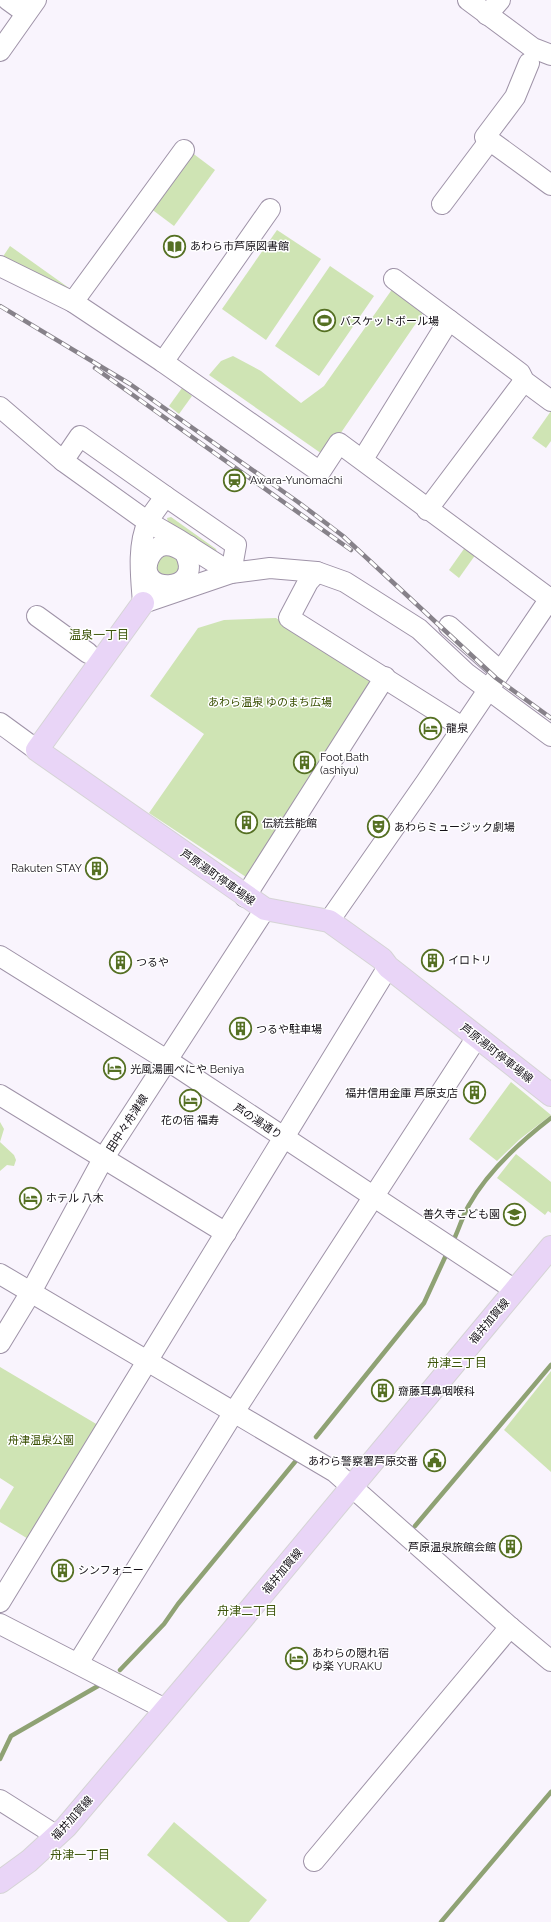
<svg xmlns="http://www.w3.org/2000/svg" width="551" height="1922" viewBox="0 0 551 1922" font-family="Raleway,'Noto Sans JP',sans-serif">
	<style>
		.green { fill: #cfe4b4 }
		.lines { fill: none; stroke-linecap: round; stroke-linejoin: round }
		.stream { stroke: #8fa274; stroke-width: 4.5 }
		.minor-casing { stroke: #9f93a8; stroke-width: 22 }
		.major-casing { stroke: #d5d4d5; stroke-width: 24 }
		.minor { stroke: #fff; stroke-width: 20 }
		.major { stroke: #e9d5f7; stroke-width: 22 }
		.rail-casing { stroke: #87828a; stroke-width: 4.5 }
		.rail { stroke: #fff; stroke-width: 3; stroke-dasharray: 9; stroke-linecap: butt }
		.labels { text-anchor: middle; stroke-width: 3; stroke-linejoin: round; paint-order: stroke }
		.poi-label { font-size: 11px; fill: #141017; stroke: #fff; text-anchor: start }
		.park-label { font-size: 11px; fill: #395002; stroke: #fff }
		.street-label { font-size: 11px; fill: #141017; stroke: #fff }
		.neighbourhood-label { font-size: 12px; fill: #3d550b; stroke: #fff }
	</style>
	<rect width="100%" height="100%" fill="#f9f4fd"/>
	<g class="green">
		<polygon points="191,152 215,170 174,226 150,208"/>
		<polygon points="277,230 321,259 266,340 222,309"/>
		<polygon points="10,246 69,288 67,292 2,258"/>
		<polygon points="330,266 374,296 319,376 275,346"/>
		<polygon points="393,288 423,313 325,456 209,375 221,361 233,356 261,371 301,403 324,386"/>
		<polygon points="182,388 192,396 179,414 169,406"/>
		<polygon points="551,411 551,441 546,448 532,438"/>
		<polygon points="171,517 216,549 217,552 213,554 168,522 167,518"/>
		<polygon points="466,546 476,554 459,578 449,570"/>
		<polygon points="160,555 176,555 181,570 163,580 154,564"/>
		<polygon points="276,618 373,680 246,877 149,813 204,734 150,696 198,628 224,620"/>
		<polygon points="511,1082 551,1115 520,1139 497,1161 469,1139"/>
		<polygon points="0,1122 4,1129 0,1142 14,1155 16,1160 14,1166 7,1165 0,1171"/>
		<polygon points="516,1154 551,1182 551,1213 548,1211 545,1215 497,1178"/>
		<polygon points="0,1367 98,1425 30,1540 0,1522 0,1510 14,1487 0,1478"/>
		<polygon points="551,1371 551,1472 504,1430"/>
		<polygon points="174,1822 267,1900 249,1922 228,1922 147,1855"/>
	</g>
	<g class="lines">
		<g class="stream">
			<path d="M455 1237C460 1226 463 1215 469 1205 488 1171 520 1142 551 1118"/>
			<polyline points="316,1437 424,1303 447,1253"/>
			<polyline points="415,1526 551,1365"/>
			<polyline points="120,1670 164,1624 178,1604 299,1457"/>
			<polyline points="0,1759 11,1736 98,1686"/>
			<polyline points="441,1922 551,1792"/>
		</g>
		<defs>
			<g id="minor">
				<polyline points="8,0 26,13"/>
				<polyline points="468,0 533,48 551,55"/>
				<polyline points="487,15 500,0"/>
				<polyline points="0,51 36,0"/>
				<polyline points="529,63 515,97 485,137 551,185"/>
				<polyline points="442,204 490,140"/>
				<polyline points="0,266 73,302 163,362 320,472 339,443 550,599"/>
				<polyline points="394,279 520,373 524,381 551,401"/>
				<polyline points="73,302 184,150"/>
				<polyline points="163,362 270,209"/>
				<polyline points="0,407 63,461 148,522 179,540 231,573"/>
				<polyline points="363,459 449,320"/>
				<polyline points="63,461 80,436 165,496"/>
				<polyline points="427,510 524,381"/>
				<path d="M184 552C172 543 157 541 149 558 133 595 206 595 185 553L189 546"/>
				<polyline points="317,572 308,582 289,618 462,727"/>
				<path d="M231 573 236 545 165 496C160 505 152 513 148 522 137 546 141 577 143 603L231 573 270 568 317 572 345 582 419 629 466 673 551 736"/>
				<polyline points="37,616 88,653"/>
				<polyline points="449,626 500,671"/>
				<polyline points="0,723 37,750"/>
				<polyline points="245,897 385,677"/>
				<polyline points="329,921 426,782 551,597"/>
				<polyline points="0,956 173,1064 515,1290"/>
				<polyline points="0,1095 226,1233"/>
				<polyline points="0,1274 335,1472 510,1627 551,1661"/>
				<polyline points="0,1343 31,1292 103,1159 265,909"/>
				<polyline points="0,1602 388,967"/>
				<polyline points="0,1624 165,1709"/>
				<polyline points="78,1663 234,1412 477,1037"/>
				<polyline points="0,1800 57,1836"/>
				<polyline points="314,1861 510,1627"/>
			</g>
			<g id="major">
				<polyline points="143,603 37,750 265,909 329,921 382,959 388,967 551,1095"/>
				<polyline points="0,1882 29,1861 66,1827 232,1631 551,1247"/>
			</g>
		</defs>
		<use href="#minor" class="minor-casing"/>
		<use href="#major" class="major-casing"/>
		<use href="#minor" class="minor"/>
		<use href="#major" class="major"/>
		<defs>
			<g id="rail">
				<polyline points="0,306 130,384 298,502 343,536 496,678 551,718"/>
				<polyline points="95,368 351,550"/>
			</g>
		</defs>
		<use href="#rail" class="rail-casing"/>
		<use href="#rail" class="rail"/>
	</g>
	<defs>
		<symbol id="library-ring" viewBox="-11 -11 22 22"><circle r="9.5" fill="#fff" stroke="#557023" stroke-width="1.5"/><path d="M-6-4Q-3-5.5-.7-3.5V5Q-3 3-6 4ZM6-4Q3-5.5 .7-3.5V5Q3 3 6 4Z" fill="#557023"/></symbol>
		<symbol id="stadium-ring" viewBox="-11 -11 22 22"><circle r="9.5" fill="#fff" stroke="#557023" stroke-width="1.5"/><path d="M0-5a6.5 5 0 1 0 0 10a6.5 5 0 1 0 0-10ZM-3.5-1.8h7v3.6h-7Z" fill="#557023"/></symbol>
		<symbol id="station-ring" viewBox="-11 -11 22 22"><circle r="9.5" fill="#fff" stroke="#557023" stroke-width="1.5"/><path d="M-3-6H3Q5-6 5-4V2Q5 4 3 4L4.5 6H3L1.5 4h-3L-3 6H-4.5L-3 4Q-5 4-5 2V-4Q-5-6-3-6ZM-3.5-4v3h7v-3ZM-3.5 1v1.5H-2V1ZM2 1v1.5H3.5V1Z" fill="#557023"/></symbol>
		<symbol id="hotel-ring" viewBox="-11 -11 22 22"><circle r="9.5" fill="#fff" stroke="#557023" stroke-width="1.5"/><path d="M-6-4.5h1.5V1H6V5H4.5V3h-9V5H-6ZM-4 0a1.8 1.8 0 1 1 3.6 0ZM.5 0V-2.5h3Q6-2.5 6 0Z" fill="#557023"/></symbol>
		<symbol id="building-ring" viewBox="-11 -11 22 22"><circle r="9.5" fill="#fff" stroke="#557023" stroke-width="1.5"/><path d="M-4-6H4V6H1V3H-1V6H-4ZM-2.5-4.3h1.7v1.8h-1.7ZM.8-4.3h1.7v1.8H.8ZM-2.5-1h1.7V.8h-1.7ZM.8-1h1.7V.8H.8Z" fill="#557023"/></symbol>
		<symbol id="theatre-ring" viewBox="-11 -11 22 22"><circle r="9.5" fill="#fff" stroke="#557023" stroke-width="1.5"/><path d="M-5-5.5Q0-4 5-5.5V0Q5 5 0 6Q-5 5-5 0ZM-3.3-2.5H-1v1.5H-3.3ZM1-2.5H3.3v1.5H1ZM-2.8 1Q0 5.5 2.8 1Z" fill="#557023"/></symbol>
		<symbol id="school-ring" viewBox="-11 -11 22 22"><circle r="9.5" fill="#fff" stroke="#557023" stroke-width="1.5"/><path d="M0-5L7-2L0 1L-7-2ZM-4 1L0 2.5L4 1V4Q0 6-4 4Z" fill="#557023"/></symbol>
		<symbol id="civic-ring" viewBox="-11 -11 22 22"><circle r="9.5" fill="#fff" stroke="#557023" stroke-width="1.5"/><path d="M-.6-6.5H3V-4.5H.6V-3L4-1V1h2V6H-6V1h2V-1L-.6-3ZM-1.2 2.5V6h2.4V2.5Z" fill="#557023"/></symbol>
	</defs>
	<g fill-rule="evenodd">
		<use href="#library-ring" x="162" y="234" width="25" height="25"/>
		<use href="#stadium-ring" x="312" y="308" width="25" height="25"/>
		<use href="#station-ring" x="222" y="468" width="25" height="25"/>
		<use href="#hotel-ring" x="418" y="716" width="25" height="25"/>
		<use href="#building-ring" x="292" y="750" width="25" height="25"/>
		<use href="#building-ring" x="234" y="810" width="25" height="25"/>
		<use href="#theatre-ring" x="366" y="814" width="25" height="25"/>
		<use href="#building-ring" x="84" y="856" width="25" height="25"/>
		<use href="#building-ring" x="420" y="948" width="25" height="25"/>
		<use href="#building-ring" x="108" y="950" width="25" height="25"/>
		<use href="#building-ring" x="228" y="1016" width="25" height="25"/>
		<use href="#hotel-ring" x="102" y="1056" width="25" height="25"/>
		<use href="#building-ring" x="462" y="1080" width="25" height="25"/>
		<use href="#hotel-ring" x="178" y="1088" width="25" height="25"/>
		<use href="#hotel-ring" x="18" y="1186" width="25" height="25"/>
		<use href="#school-ring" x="502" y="1202" width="25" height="25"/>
		<use href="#building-ring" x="370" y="1378" width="25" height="25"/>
		<use href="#civic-ring" x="422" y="1448" width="25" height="25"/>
		<use href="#building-ring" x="498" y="1534" width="25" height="25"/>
		<use href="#building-ring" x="50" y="1558" width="25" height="25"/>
		<use href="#hotel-ring" x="284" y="1646" width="25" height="25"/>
	</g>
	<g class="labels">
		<g class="poi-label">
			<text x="190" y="250">あわら市芦原図書館</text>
			<text x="340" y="325">バスケットボール場</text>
			<text x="250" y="484">Awara-Yunomachi</text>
			<text x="446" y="732">龍泉</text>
			<text x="320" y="761">Foot Bath<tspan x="320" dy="13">(ashiyu)</tspan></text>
			<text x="262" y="827">伝統芸能館</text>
			<text x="394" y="831">あわらミュージック劇場</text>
			<text x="82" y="872" text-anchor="end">Rakuten STAY</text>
			<text x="448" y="964">イロトリ</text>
			<text x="136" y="966">つるや</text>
			<text x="256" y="1033">つるや駐車場</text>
			<text x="130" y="1073">光風湯圃べにや Beniya</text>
			<text x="458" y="1097" text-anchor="end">福井信用金庫 芦原支店</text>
			<text x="190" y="1124" text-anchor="middle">花の宿 福寿</text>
			<text x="46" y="1202">ホテル 八木</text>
			<text x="500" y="1218" text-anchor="end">善久寺こども園</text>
			<text x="398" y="1395">齋藤耳鼻咽喉科</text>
			<text x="418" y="1465" text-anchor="end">あわら警察署芦原交番</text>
			<text x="496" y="1551" text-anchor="end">芦原温泉旅館会館</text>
			<text x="78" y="1574">シンフォニー</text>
			<text x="312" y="1657">あわらの隠れ宿<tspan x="312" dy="13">ゆ楽 YURAKU</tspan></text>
		</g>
		<g class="park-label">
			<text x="270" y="706">あわら温泉 ゆのまち広場</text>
			<text x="41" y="1444">舟津温泉公園</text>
		</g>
		<g class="street-label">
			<text transform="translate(218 877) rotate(35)" y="4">芦原湯町停車場線</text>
			<text transform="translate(497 1053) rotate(38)" y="4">芦原湯町停車場線</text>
			<text transform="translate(258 1121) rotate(33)" y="4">芦の湯通り</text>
			<text transform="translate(127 1123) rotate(-57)" y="4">田中々舟津線</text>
			<text transform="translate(489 1321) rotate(-50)" y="4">福井加賀線</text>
			<text transform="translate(282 1571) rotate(-50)" y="4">福井加賀線</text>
			<text transform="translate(72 1818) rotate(-48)" y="4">福井加賀線</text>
		</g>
		<g class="neighbourhood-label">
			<text x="99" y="639">温泉一丁目</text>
			<text x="457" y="1367">舟津三丁目</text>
			<text x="247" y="1615">舟津二丁目</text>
			<text x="80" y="1859">舟津一丁目</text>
		</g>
	</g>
</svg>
